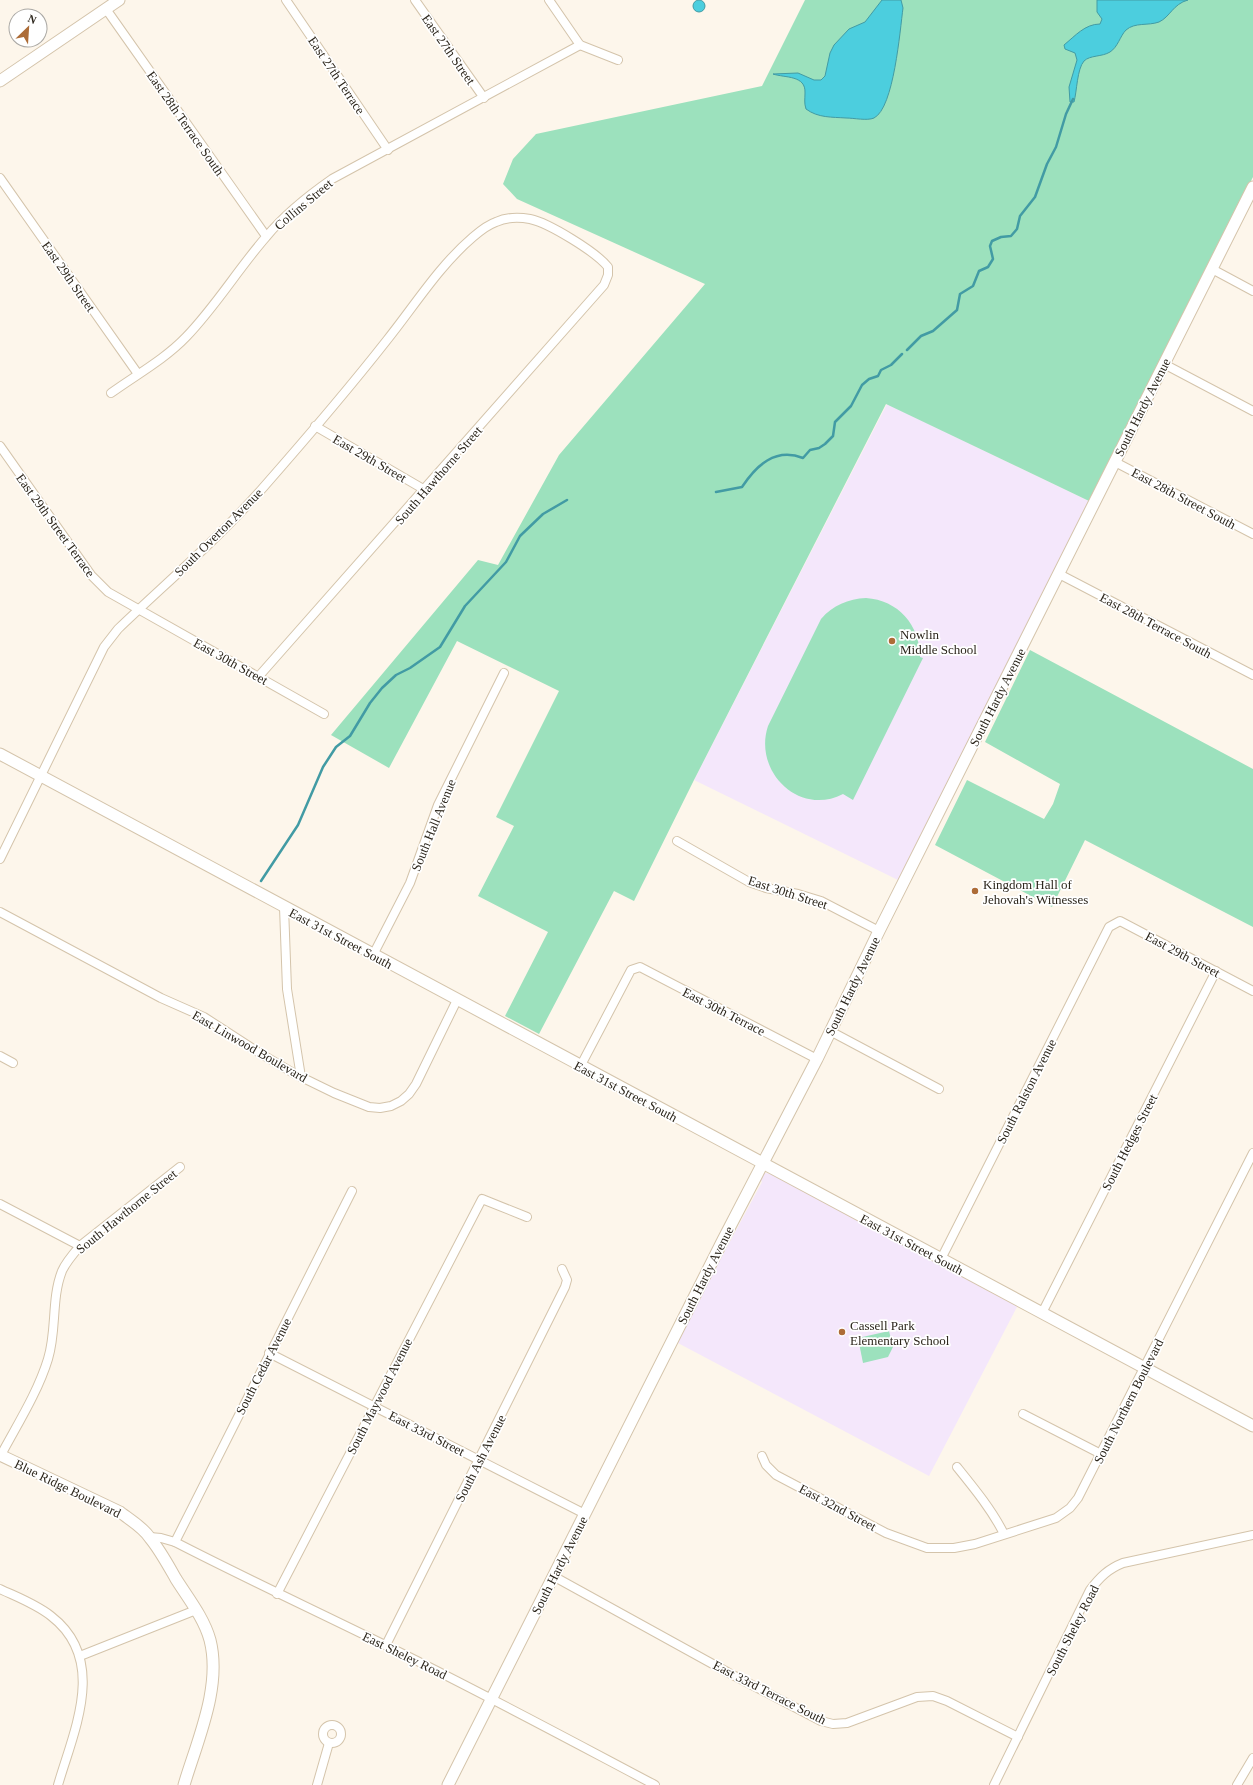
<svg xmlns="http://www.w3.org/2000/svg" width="1253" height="1785" viewBox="0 0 1253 1785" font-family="'Times New Roman',serif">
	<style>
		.education { fill: #f4e7fb }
		.green { fill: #9ce1bd }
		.water { fill: #4ccede; stroke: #429ba4 }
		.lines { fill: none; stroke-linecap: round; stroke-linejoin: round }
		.stream { stroke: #429ba4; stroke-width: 2.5 }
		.street-casing { stroke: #d4c4ab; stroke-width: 10 }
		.secondary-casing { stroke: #d4c4ab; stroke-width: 13 }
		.street { stroke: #fff; stroke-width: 8 }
		.secondary { stroke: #fff; stroke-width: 11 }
		.poi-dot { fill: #ad6c37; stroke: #fff; stroke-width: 1.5 }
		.labels { text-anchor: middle; stroke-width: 3.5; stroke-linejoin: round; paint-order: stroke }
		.street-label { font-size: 13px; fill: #2b251b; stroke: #fff }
		.poi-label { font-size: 13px; fill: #2b251b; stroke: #fff; text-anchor: start }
	</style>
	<rect width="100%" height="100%" fill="#fdf6eb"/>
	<g class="education">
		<polygon points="887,404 1089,501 898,880 694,780"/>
		<polygon points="765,1173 772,1174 1018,1305 929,1476 676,1342 762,1182 760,1179 762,1174"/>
	</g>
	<g class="green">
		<polygon points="805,0 1253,0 1253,177 1089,501 886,404 694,780 634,901 614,891 539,1034 505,1016 548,932 478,896 514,826 496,817 559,691 457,641 389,768 331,735 478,560 498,565 559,455 705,284 517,199 503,184 513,159 536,134 762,86"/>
		<path d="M866 598C898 600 920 625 920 657L923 658 853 800 843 794C799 817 753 771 768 726L821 619C833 605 848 599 866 598Z"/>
		<polygon points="1030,650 1253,769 1253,927 1085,840 1052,907 935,845 967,780 1044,819 1053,804 1060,784 985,742"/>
		<polygon points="889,1331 893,1347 888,1357 863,1363 858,1338"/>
	</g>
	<g class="water">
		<path d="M882 0H901L903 8C900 30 894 108 874 118 867 121 854 118 846 118 832 117 818 118 806 109 804 103 805 99 805 93 806 75 785 78 773 74L798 73 814 80H821L825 76 830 53 834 45 849 29 865 22Z"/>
		<path d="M1097 0H1188C1173 4 1170 17 1159 22 1148 26 1135 22 1126 30 1120 36 1118 47 1110 52 1102 57 1090 55 1084 61 1077 69 1077 91 1074 102H1070L1069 87 1077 60 1075 53 1065 49 1064 45C1075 36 1085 24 1100 24L1102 19 1097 12Z"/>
		<circle cx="699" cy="6" r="6"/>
	</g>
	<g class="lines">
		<g class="stream">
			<polyline points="907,350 921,336 933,331 957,310 960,294 973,286 979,271 988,267 993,259 990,246 992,241 1001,237 1011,236 1017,229 1020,216 1035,197 1047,164 1056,147 1066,114 1073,99"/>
			<path d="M716 492 742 487C756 466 775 447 803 458L810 450 819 448 825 444 833 436 835 422 851 406 862 385 869 379 878 376 881 370 891 365 902 354"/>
			<polyline points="261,881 298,825 323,767 336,747 350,736 370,703 382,688 396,675 410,668 440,647 465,606 506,562 520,536 543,514 567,500"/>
		</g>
		<defs>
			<g id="street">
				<polyline points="286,0 388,150"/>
				<polyline points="415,0 484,98"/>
				<polyline points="549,0 580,45 618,60"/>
				<polyline points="106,9 266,236"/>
				<polyline points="0,178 138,374"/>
				<polyline points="1212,269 1253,291"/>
				<polyline points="1164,364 1253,411"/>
				<path d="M111 393C136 375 165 359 186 337 216 306 238 269 266 237 285 214 309 195 332 179L580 45"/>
				<polyline points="315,426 425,490"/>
				<polyline points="0,446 91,575 108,592 324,714"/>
				<polyline points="1115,462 1253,534"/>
				<polyline points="1059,574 1253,675"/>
				<polyline points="677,841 749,882 766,888 798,894 821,901 879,931"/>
				<path d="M0 859 104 647 118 629C166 583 217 540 261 490 304 441 347 391 387 340 415 305 439 266 473 237 480 231 487 225 496 222 507 217 519 217 530 219 549 223 596 252 608 267V275L604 285 259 676"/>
				<polyline points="284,907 287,989 301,1077"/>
				<polyline points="0,912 161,998 204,1017 258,1052 295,1074 334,1093 369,1107 380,1108 391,1106 401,1101 409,1094 416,1084 457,1000"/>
				<polyline points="373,955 410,883 438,805 504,673"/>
				<polyline points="830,1031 939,1089"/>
				<polyline points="0,1056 13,1063"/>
				<polyline points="580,1067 631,970 640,967 817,1059"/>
				<polyline points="0,1204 80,1246"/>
				<polyline points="941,1259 1109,927 1120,921 1253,991"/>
				<polyline points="1042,1313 1216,971"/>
				<polyline points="269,1353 585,1514"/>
				<polyline points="1023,1414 1101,1454"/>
				<path d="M1 1455C17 1425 38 1392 48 1359 57 1330 51 1299 62 1271 66 1262 73 1254 80 1246L180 1167"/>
				<polyline points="762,1456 766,1465 776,1475 886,1533 927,1548 954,1548 975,1544 1056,1518 1070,1508 1078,1498 1253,1153"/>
				<path d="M957 1467C974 1488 992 1510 1004 1534"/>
				<path d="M150 1537 161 1538 175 1542C245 1578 316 1611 387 1646 477 1690 566 1738 655 1785"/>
				<polyline points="175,1542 352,1191"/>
				<polyline points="553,1576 729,1673 821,1721 833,1724 847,1723 917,1697 933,1696 947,1701 1018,1737"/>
				<path d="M0 1589C17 1597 36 1604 51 1616 108 1660 74 1730 58 1785"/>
				<polyline points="277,1594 482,1199 527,1217"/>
				<polyline points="386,1645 565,1287 567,1280 562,1269"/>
				<polyline points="80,1656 196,1610"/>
				<circle cx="332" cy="1734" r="9"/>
				<polyline points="317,1785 329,1743"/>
				<path d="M994 1785 1090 1590C1100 1577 1108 1569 1123 1563L1253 1535"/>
				<polyline points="1237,1785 1253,1758"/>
			</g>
			<g id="secondary">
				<polyline points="0,81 119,0"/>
				<polyline points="0,754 1253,1426"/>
				<path d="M0 1455 120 1512C130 1520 143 1527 150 1538 160 1550 168 1565 176 1579 188 1598 204 1618 210 1640 222 1687 197 1741 184 1785"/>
				<polyline points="448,1785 723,1240 817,1059 879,931 1253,187"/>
			</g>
		</defs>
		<use href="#street" class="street-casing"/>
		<use href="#secondary" class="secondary-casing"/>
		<use href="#street" class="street"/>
		<use href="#secondary" class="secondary"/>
	</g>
	<g class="poi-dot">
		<circle cx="892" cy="641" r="4"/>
		<circle cx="975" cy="891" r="4"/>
		<circle cx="842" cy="1332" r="4"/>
	</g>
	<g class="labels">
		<g class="street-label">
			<text transform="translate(449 49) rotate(55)" y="5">East 27th Street</text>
			<text transform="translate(337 75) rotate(56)" y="5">East 27th Terrace</text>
			<text transform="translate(186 123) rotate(55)" y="5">East 28th Terrace South</text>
			<text transform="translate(303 204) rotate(-40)" y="5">Collins Street</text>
			<text transform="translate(69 276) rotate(55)" y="5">East 29th Street</text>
			<text transform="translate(1142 407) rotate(-63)" y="5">South Hardy Avenue</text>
			<text transform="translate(370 458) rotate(30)" y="5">East 29th Street</text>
			<text transform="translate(438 475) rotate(-49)" y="5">South Hawthorne Street</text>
			<text transform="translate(1184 498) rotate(28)" y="5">East 28th Street South</text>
			<text transform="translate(56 525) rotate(54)" y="5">East 29th Street Terrace</text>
			<text transform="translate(218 532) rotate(-45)" y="5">South Overton Avenue</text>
			<text transform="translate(1156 625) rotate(28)" y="5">East 28th Terrace South</text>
			<text transform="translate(231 661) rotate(29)" y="5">East 30th Street</text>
			<text transform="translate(997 697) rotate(-63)" y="5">South Hardy Avenue</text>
			<text transform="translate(433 825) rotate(-68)" y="5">South Hall Avenue</text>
			<text transform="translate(788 892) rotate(18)" y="5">East 30th Street</text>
			<text transform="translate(341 938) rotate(28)" y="5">East 31st Street South</text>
			<text transform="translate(1183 954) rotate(28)" y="5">East 29th Street</text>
			<text transform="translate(852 986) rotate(-64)" y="5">South Hardy Avenue</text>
			<text transform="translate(724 1011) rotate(27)" y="5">East 30th Terrace</text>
			<text transform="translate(250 1046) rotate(30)" y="5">East Linwood Boulevard</text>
			<text transform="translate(626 1091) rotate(28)" y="5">East 31st Street South</text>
			<text transform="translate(1026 1091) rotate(-63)" y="5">South Ralston Avenue</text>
			<text transform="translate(1129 1142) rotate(-63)" y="5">South Hedges Street</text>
			<text transform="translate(126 1211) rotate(-39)" y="5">South Hawthorne Street</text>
			<text transform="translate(912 1244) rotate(28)" y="5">East 31st Street South</text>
			<text transform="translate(705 1275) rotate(-63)" y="5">South Hardy Avenue</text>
			<text transform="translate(263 1366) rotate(-63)" y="5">South Cedar Avenue</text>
			<text transform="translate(379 1396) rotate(-63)" y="5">South Maywood Avenue</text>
			<text transform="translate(1128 1401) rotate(-63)" y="5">South Northern Boulevard</text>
			<text transform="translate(427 1433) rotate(27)" y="5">East 33rd Street</text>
			<text transform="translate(480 1458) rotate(-63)" y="5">South Ash Avenue</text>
			<text transform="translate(68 1488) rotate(26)" y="5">Blue Ridge Boulevard</text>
			<text transform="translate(838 1507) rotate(28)" y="5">East 32nd Street</text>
			<text transform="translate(559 1565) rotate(-63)" y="5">South Hardy Avenue</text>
			<text transform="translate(1072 1630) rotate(-63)" y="5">South Sheley Road</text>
			<text transform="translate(405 1655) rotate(26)" y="5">East Sheley Road</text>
			<text transform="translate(770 1692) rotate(27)" y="5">East 33rd Terrace South</text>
		</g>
		<g class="poi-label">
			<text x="900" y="639">Nowlin<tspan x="900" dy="15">Middle School</tspan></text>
			<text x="983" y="889">Kingdom Hall of<tspan x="983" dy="15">Jehovah's Witnesses</tspan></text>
			<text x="850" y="1330">Cassell Park<tspan x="850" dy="15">Elementary School</tspan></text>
		</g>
	</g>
	<g transform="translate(28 28) rotate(25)"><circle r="19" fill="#ffffff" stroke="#aaa8a4"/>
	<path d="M0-3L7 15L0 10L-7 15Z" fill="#ad6c37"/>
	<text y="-6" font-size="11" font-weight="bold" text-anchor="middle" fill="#2b251b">N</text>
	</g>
</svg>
